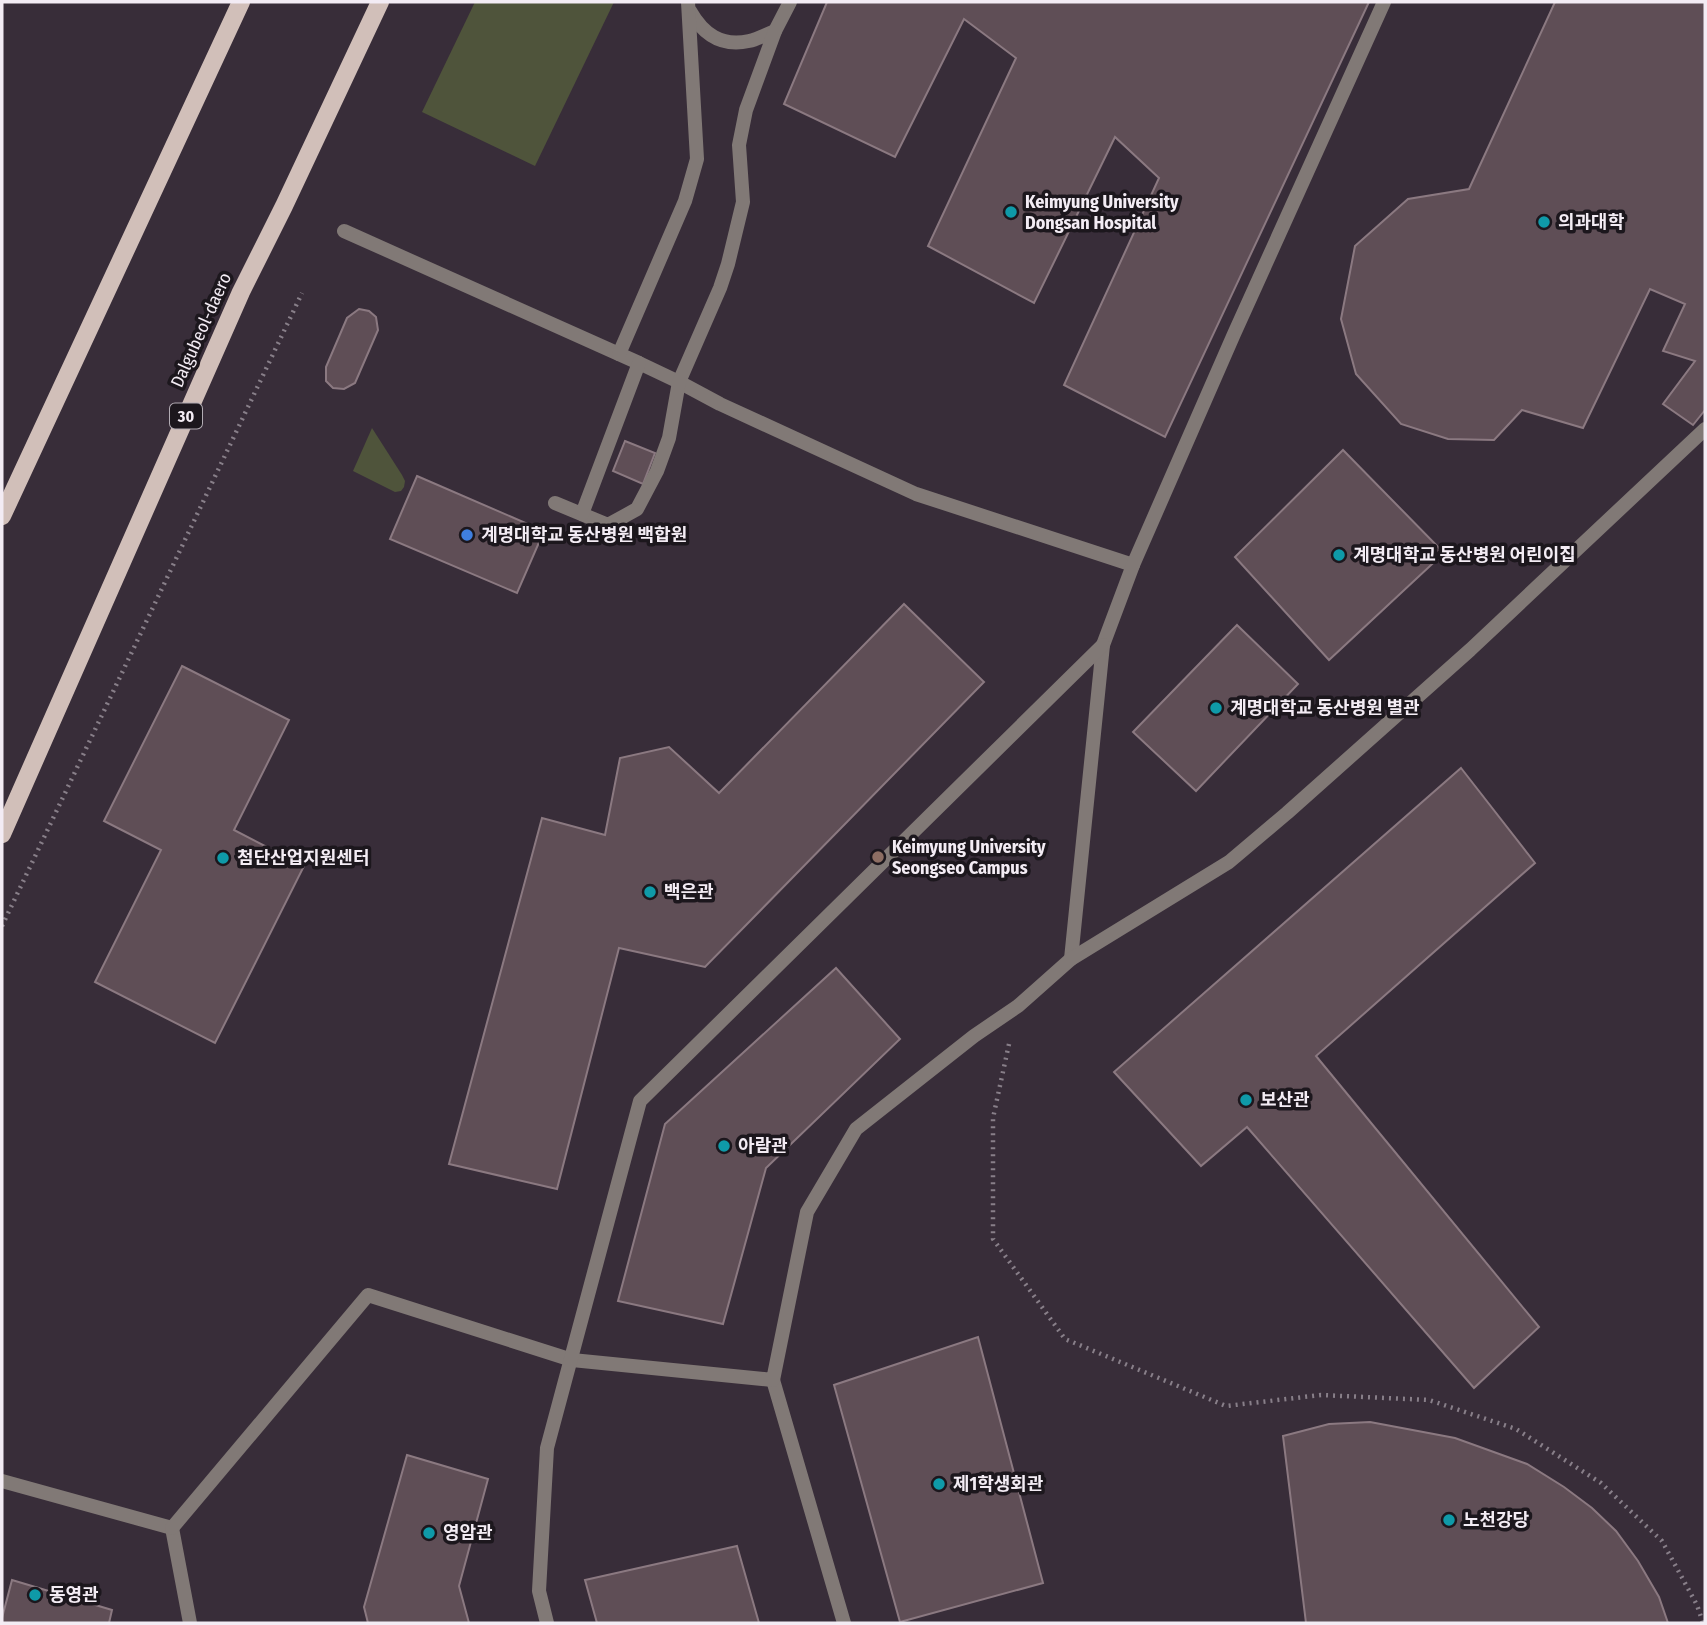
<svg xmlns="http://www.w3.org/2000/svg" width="1707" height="1625" viewBox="0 0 1707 1625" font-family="'Fira Sans Condensed','Noto Sans KR',sans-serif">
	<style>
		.green { fill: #4f543b }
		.building { fill: #5f4e56; stroke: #8b7981; stroke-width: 2 }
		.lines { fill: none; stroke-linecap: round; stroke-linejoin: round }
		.path { stroke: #887f89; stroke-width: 4.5; stroke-dasharray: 2 5; stroke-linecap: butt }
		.service { stroke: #817976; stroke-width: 14 }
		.primary { stroke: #d1bfb9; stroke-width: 18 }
		.culture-dot { fill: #0f9aa8; stroke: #1c171d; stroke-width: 2.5 }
		.shop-dot { fill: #3f7fe0; stroke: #1c171d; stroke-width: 2.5 }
		.education-dot { fill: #8d6e63; stroke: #1c171d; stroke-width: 2.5 }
		.labels { text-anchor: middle; stroke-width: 7; stroke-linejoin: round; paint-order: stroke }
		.shield { fill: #1c171d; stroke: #b2acb4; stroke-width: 2 }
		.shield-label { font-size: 16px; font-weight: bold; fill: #f3ecf4 }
		.poi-label { font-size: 18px; font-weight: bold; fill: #f3ecf4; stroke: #1c171d; text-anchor: start }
		.street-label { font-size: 18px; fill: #f3ecf4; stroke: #1c171d }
	</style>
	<rect width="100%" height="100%" fill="#382d39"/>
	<g class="green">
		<polygon points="475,2 614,2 535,166 422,112"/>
		<polygon points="372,428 402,475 405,481 404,487 401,491 395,492 353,471"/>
	</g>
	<g class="building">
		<polygon points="827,2 1369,2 1165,437 1064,385 1159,178 1115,137 1034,303 928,246 1016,58 964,19 895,157 784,104"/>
		<polygon points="1555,2 1705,2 1705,410 1693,425 1663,404 1695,361 1663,351 1685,304 1650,289 1583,428 1522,410 1494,440 1448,439 1401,424 1356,374 1341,319 1355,246 1408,199 1469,189"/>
		<polygon points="359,309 369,311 376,317 378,330 355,383 344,389 333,388 326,381 326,367 347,318"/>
		<polygon points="625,441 655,453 643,484 613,471"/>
		<polygon points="1343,450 1444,553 1329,660 1235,557"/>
		<polygon points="417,476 544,531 517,593 390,539"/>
		<polygon points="904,604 984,682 705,967 619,948 557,1189 449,1164 542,818 605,835 620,758 669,747 719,793"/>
		<polygon points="1237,625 1298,684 1196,791 1133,732"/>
		<polygon points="182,666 289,720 234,830 304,866 215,1043 95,982 161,850 104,821"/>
		<polygon points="1461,768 1535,863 1316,1056 1539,1327 1474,1388 1247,1127 1201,1166 1114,1072"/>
		<polygon points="836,968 900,1039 766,1168 723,1324 618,1301 665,1124"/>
		<polygon points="978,1337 1043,1583 900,1622 834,1385"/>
		<polygon points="1370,1422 1455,1438 1527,1464 1564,1487 1592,1508 1616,1531 1638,1561 1659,1597 1668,1623 1306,1623 1283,1436 1329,1424"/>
		<polygon points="407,1455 488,1479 459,1586 469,1623 368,1623 364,1607"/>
		<polygon points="737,1546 759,1623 597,1623 585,1580"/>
		<polygon points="12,1580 112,1610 109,1623 2,1623 2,1618"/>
	</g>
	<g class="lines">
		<g class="path">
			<polyline points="2,926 302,293"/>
			<polyline points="1009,1044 993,1118 993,1239 1065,1339 1226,1406 1321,1395 1429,1400 1516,1429 1601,1483 1662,1541 1697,1605 1703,1623"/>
		</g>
		<g class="service">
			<path d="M690 11C703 34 721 47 749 41 758 39 767 34 775 31"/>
			<polyline points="344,231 639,363 679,382 720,404 916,494 1133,565"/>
			<polyline points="619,354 685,201 697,159 688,2"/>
			<polyline points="555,503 608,525 637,509 657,471 669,438 679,382 720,288 728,264 743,202 739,145 746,110 775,31 790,2"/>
			<polyline points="582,514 639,363"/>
			<polyline points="1071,959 1103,645 1133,565 1234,334 1384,2"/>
			<polyline points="773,1380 844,1623"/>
			<polyline points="2,1481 172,1528 190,1623"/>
			<polyline points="172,1528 368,1295 572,1360 773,1380 807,1212 856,1129 974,1036 1018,1006 1071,959 1229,862 1287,813 1470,650 1705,429"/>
			<polyline points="547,1623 539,1591 547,1448 640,1101 1103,645"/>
		</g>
		<g class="primary">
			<polyline points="2,516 241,2"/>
			<polyline points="2,834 241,292 284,206 380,2"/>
		</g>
	</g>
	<g class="culture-dot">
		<circle cx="1011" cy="212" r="7"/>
		<circle cx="1544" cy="222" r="7"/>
		<circle cx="1339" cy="555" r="7"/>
		<circle cx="1216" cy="708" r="7"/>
		<circle cx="223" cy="858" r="7"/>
		<circle cx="650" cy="892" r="7"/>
		<circle cx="1246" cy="1100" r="7"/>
		<circle cx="724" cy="1146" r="7"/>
		<circle cx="939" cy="1484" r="7"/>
		<circle cx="1449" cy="1520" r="7"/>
		<circle cx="429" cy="1533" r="7"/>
		<circle cx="35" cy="1595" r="7"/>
	</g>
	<circle class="shop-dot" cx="467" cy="535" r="7"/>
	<circle class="education-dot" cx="878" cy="857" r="7"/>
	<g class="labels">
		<rect class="shield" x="170" y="403.5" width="32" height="25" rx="5"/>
		<g class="shield-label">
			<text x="186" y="422">30</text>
		</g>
		<g class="poi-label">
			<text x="1025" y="208">Keimyung University<tspan x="1025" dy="21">Dongsan Hospital</tspan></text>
			<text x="1558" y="228">의과대학</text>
			<text x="481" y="541">계명대학교 동산병원 백합원</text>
			<text x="1353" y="561">계명대학교 동산병원 어린이집</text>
			<text x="1230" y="714">계명대학교 동산병원 별관</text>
			<text x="892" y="853">Keimyung University<tspan x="892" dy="21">Seongseo Campus</tspan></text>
			<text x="237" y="864">첨단산업지원센터</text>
			<text x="664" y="898">백은관</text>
			<text x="1260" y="1106">보산관</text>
			<text x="738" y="1152">아람관</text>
			<text x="953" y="1490">제1학생회관</text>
			<text x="1463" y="1526">노천강당</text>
			<text x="443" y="1539">영암관</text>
			<text x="49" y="1601">동영관</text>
		</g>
		<g class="street-label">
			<text transform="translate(201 330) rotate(-66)" y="6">Dalgubeol-daero</text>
		</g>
	</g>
	<rect width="1707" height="1625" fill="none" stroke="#f3ecf4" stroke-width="7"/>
</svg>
